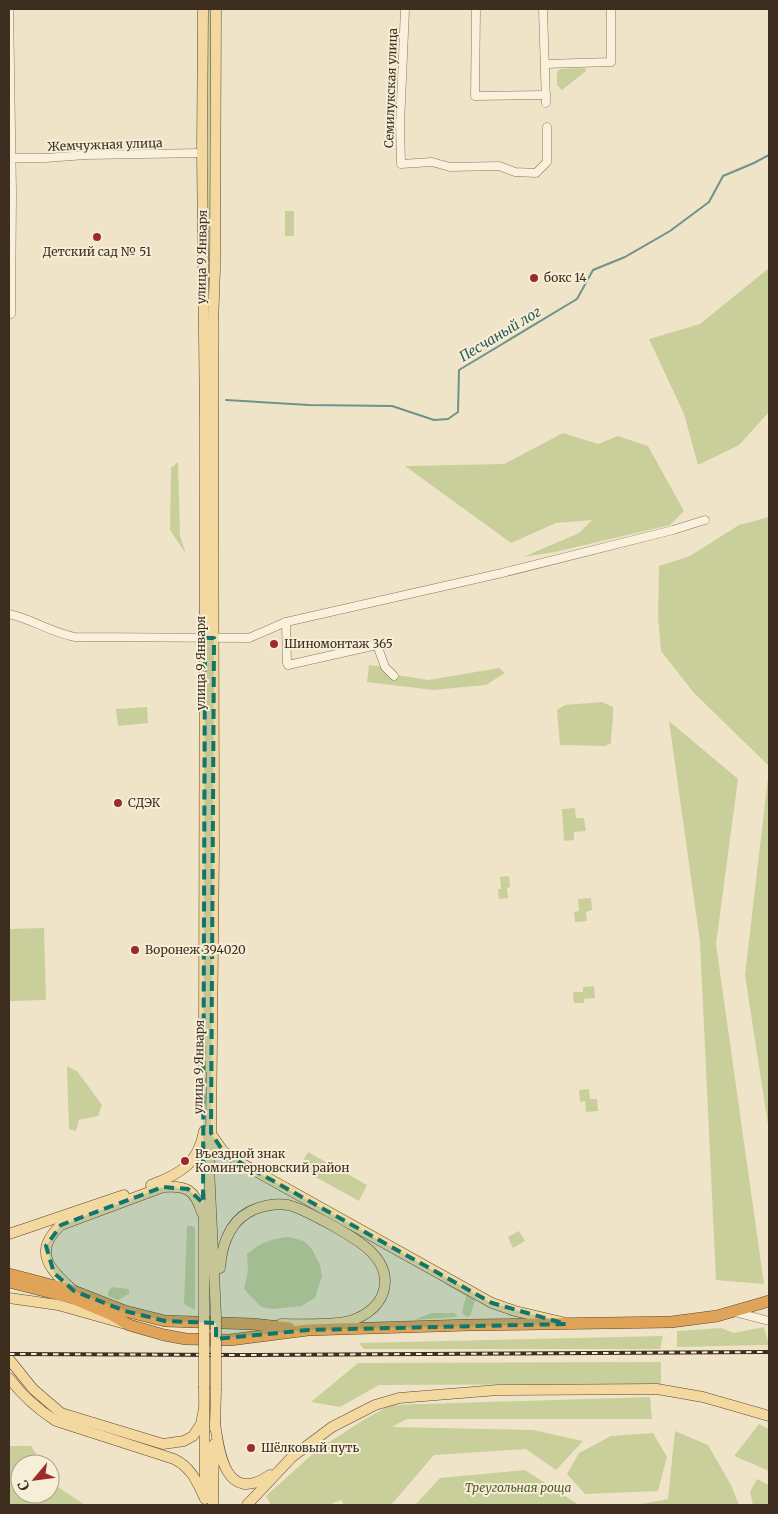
<svg xmlns="http://www.w3.org/2000/svg" width="778" height="1514" viewBox="0 0 778 1514" font-family="Merriweather,serif">
	<style>
		.green { fill: #c9cf9b }
		.lines { fill: none; stroke-linecap: round; stroke-linejoin: round }
		.stream { stroke: #6f938a; stroke-width: 2 }
		.minor-casing { stroke: #8d765c; stroke-width: 9 }
		.major-casing { stroke: #5b4430; stroke-width: 11 }
		.highway-casing { stroke: #5b4430; stroke-width: 12 }
		.minor { stroke: #faf1dc; stroke-width: 8 }
		.major { stroke: #f3d9a0; stroke-width: 10 }
		.highway { stroke: #e0a458; stroke-width: 11 }
		.rail-casing { stroke: #3d2e20; stroke-width: 4 }
		.rail { stroke: #f7eed8; stroke-width: 2; stroke-dasharray: 5.5; stroke-linecap: butt }
		.major-bridge-casing { stroke: #5b4430; stroke-width: 11; stroke-linecap: butt }
		.major-bridge { stroke: #f3d9a0; stroke-width: 10 }
		.marked { fill: #0f766e; fill-opacity: 0.2; stroke: #0f766e; stroke-width: 4; stroke-dasharray: 10 6; stroke-linejoin: round }
		.poi-dot { fill: #9e2a2b; stroke: #f7eed8; stroke-width: 2 }
		.labels { text-anchor: middle; stroke-width: 4; stroke-linejoin: round; paint-order: stroke }
		.street-label { font-size: 12px; fill: #3d2e20; stroke: #f7eed8 }
		.poi-label { font-size: 12px; fill: #3d2e20; stroke: #f7eed8; text-anchor: start }
		.park-label { font-size: 12px; font-style: italic; fill: #4d5a26; stroke: #f7eed8 }
		.water-label { font-size: 14px; font-style: italic; fill: #2f5d5a; stroke: #f7eed8 }
	</style>
	<rect width="100%" height="100%" fill="#f0e4c8"/>
	<g class="green">
		<rect x="208" y="9" width="3" height="254"/>
		<polygon points="585,68 586,71 562,90 557,85 557,72 560,69"/>
		<rect x="285" y="211" width="9" height="25"/>
		<polygon points="769,268 769,412 739,445 698,465 684,414 649,339 700,324"/>
		<polygon points="563,433 598,444 618,436 648,446 684,511 670,525 555,552 523,557 579,533 592,520 556,523 511,543 405,466 504,464"/>
		<polygon points="178,462 180,536 186,554 170,530 171,468"/>
		<polygon points="769,517 769,766 694,693 661,651 658,617 659,566 690,556 739,525"/>
		<polygon points="369,665 385,667 390,674 429,680 499,668 505,673 486,685 433,690 367,682"/>
		<path d="M602 702 613 707C614 719 611 730 611 743L605 746 560 745 557 710 565 705Z"/>
		<polygon points="147,707 148,723 118,726 116,709"/>
		<polygon points="669,721 738,779 716,944 764,1284 716,1280 700,942"/>
		<polygon points="769,769 769,1131 745,975"/>
		<polygon points="575,808 576,818 584,818 586,831 574,832 574,840 564,841 562,809"/>
		<polygon points="509,876 510,887 507,888 508,898 499,899 498,889 501,889 500,877"/>
		<polygon points="591,898 592,910 586,912 587,921 575,922 574,912 579,911 578,899"/>
		<polygon points="44,928 46,1000 9,1001 9,929"/>
		<polygon points="594,986 595,998 584,999 584,1003 574,1003 573,992 583,992 583,987"/>
		<polygon points="67,1066 77,1071 102,1105 98,1116 79,1120 76,1131 69,1129"/>
		<polygon points="589,1089 590,1099 597,1099 598,1111 586,1112 585,1101 580,1102 579,1090"/>
		<polygon points="308,1152 367,1185 359,1201 299,1168"/>
		<polygon points="187,1226 193,1226 195,1228 195,1310 184,1304"/>
		<polygon points="519,1231 525,1241 513,1248 508,1237"/>
		<path d="M289 1237 304 1241 312 1249 320 1265 322 1276 315 1298 301 1306 272 1309 261 1307 244 1289 248 1271 247 1254C260 1243 272 1238 289 1237Z"/>
		<polygon points="446,1283 474,1299 475,1301 470,1316 467,1317 462,1313 466,1296 445,1284"/>
		<polygon points="112,1287 129,1289 129,1294 118,1300 108,1296 108,1292"/>
		<polygon points="431,1313 454,1313 458,1317 414,1320"/>
		<polygon points="764,1327 769,1345 677,1347 677,1331 721,1328 734,1333"/>
		<polygon points="663,1336 660,1349 364,1349 359,1343"/>
		<polygon points="661,1362 661,1384 379,1385 340,1407 311,1402 358,1363"/>
		<polygon points="650,1397 652,1419 407,1419 392,1427 533,1430 583,1441 556,1470 526,1449 434,1455 391,1505 344,1505 341,1500 329,1505 271,1505 266,1496 317,1450 365,1419 391,1405"/>
		<polygon points="759,1424 769,1429 769,1471 734,1456"/>
		<polygon points="675,1431 708,1445 731,1485 739,1505 636,1505 668,1499"/>
		<polygon points="653,1433 667,1457 658,1491 585,1494 567,1474 579,1453 611,1436"/>
		<polygon points="9,1446 31,1446 42,1464 20,1464 20,1494 50,1494 50,1477 55,1485 85,1505 9,1505"/>
		<polygon points="525,1470 579,1505 415,1505 440,1478"/>
		<polygon points="757,1479 769,1485 769,1505 753,1505 750,1492"/>
	</g>
	<g class="lines">
		<polyline class="stream" points="226,400 309,405 392,406 434,420 448,419 458,412 459,370 577,299 593,270 625,257 670,231 709,202 723,176 754,163 769,155"/>
		<defs>
			<g id="minor">
				<polyline points="9,9 12,193 11,314"/>
				<polyline points="405,9 400,124 401,164 432,162 450,167 499,166 515,172 536,173 547,162 547,127"/>
				<polyline points="476,9 475,96 546,95"/>
				<polyline points="543,9 546,103"/>
				<polyline points="545,64 611,62 611,9"/>
				<polyline points="9,158 45,158 86,155 202,153"/>
				<path d="M9 614C32 619 52 633 75 637L249 638 286 622 502 573 673 530 705 520"/>
				<polyline points="286,622 287,663 288,665 377,645 385,667 394,676"/>
				<polyline points="377,645 387,645"/>
				<polyline points="734,1312 769,1321"/>
			</g>
			<g id="major">
				<polyline points="203,9 202,153 205,424 204,1068"/>
				<polyline points="216,9 215,269 213,324 214,850 211,1133 209,1167 216,1316"/>
				<polyline points="211,1134 223,1151 241,1163 492,1303 515,1311 562,1322"/>
				<path d="M151 1185C180 1174 198 1164 204 1131"/>
				<polyline points="204,1205 204,1316"/>
				<polyline points="9,1234 124,1195"/>
				<path d="M220 1268C222 1242 231 1217 258 1208 267 1205 278 1203 288 1205 301 1208 314 1216 326 1222 351 1236 395 1257 383 1293 378 1307 366 1315 353 1320 336 1326 300 1324 281 1324"/>
				<path d="M74 1291C51 1271 31 1252 61 1225L163 1187C187 1185 195 1190 202 1213"/>
				<polyline points="9,1298 58,1305 122,1323"/>
				<polyline points="9,1359 33,1389 61,1413 163,1444 184,1441 193,1436 201,1424 204,1408"/>
				<path d="M9 1378C22 1395 37 1409 56 1421L174 1459C192 1468 197 1482 205 1499"/>
				<polyline points="204,1388 205,1492"/>
				<path d="M215 1423C219 1453 226 1505 270 1475"/>
				<polyline points="215,1429 216,1390"/>
				<polyline points="213,1505 214,1444"/>
				<polyline points="247,1505 292,1457 332,1427 375,1405 399,1398 498,1390 657,1389 703,1397 769,1416"/>
			</g>
			<g id="highway">
				<polyline points="9,1274 74,1291 125,1311 165,1321 253,1324 289,1328"/>
				<polyline points="9,1282 72,1298 112,1315 129,1325 164,1335 186,1339 230,1340 308,1330 469,1325 671,1322 717,1316 769,1301"/>
			</g>
		</defs>
		<use href="#minor" class="minor-casing"/>
		<use href="#major" class="major-casing"/>
		<use href="#highway" class="highway-casing"/>
		<use href="#minor" class="minor"/>
		<use href="#major" class="major"/>
		<use href="#highway" class="highway"/>
		<defs>
			<polyline id="rail" points="9,1354 241,1355 769,1352"/>
		</defs>
		<use href="#rail" class="rail-casing"/>
		<use href="#rail" class="rail"/>
		<defs>
			<g id="major-bridge">
				<polyline points="204,1388 204,1316"/>
				<polyline points="216,1390 216,1316"/>
			</g>
		</defs>
		<use href="#major-bridge" class="major-bridge-casing"/>
		<use href="#major-bridge" class="major-bridge"/>
	</g>
	<path class="marked" d="M205 638H214L211 1133 223 1151 241 1163 492 1303 566 1324 308 1330 216 1339V1323L165 1321 125 1311 74 1291 54 1273 46 1246 61 1225 163 1187 188 1189 203 1203Z"/>
	<g class="poi-dot">
		<circle cx="97" cy="237" r="5"/>
		<circle cx="534" cy="278" r="5"/>
		<circle cx="274" cy="644" r="5"/>
		<circle cx="118" cy="803" r="5"/>
		<circle cx="135" cy="950" r="5"/>
		<circle cx="185" cy="1161" r="5"/>
		<circle cx="251" cy="1448" r="5"/>
	</g>
	<g class="labels">
		<g class="street-label">
			<text transform="translate(391 88) rotate(-88)" y="4">Семилукская улица</text>
			<text transform="translate(105 145) rotate(-2)" y="4">Жемчужная улица</text>
			<text transform="translate(202 257) rotate(-89)" y="4">улица 9 Января</text>
			<text transform="translate(201 663) rotate(-90)" y="4">улица 9 Января</text>
			<text transform="translate(199 1067) rotate(-89)" y="4">улица 9 Января</text>
		</g>
		<g class="poi-label">
			<text x="97" y="256" text-anchor="middle">Детский сад № 51</text>
			<text x="544" y="282">бокс 14</text>
			<text x="284" y="648">Шиномонтаж 365</text>
			<text x="128" y="807">СДЭК</text>
			<text x="145" y="954">Воронеж 394020</text>
			<text x="195" y="1158">Въездной знак<tspan x="195" dy="14">Коминтерновский район</tspan></text>
			<text x="261" y="1452">Шёлковый путь</text>
		</g>
		<g class="park-label">
			<text x="518" y="1492">Треугольная роща</text>
		</g>
		<g class="water-label">
			<text transform="translate(500 334) rotate(-31)" y="5">Песчаный лог</text>
		</g>
	</g>
	<rect width="778" height="1514" fill="none" stroke="#3d2e20" stroke-width="20"/>
	<g transform="translate(35 1479) rotate(241)"><circle r="24" fill="#f7eed8" stroke="#ada18e"/>
	<path d="M0-4L9 19L0 12L-9 19Z" fill="#9e2a2b"/>
	<text y="-8" font-size="14" font-weight="bold" text-anchor="middle" fill="#3d2e20">С</text>
	</g>
</svg>
